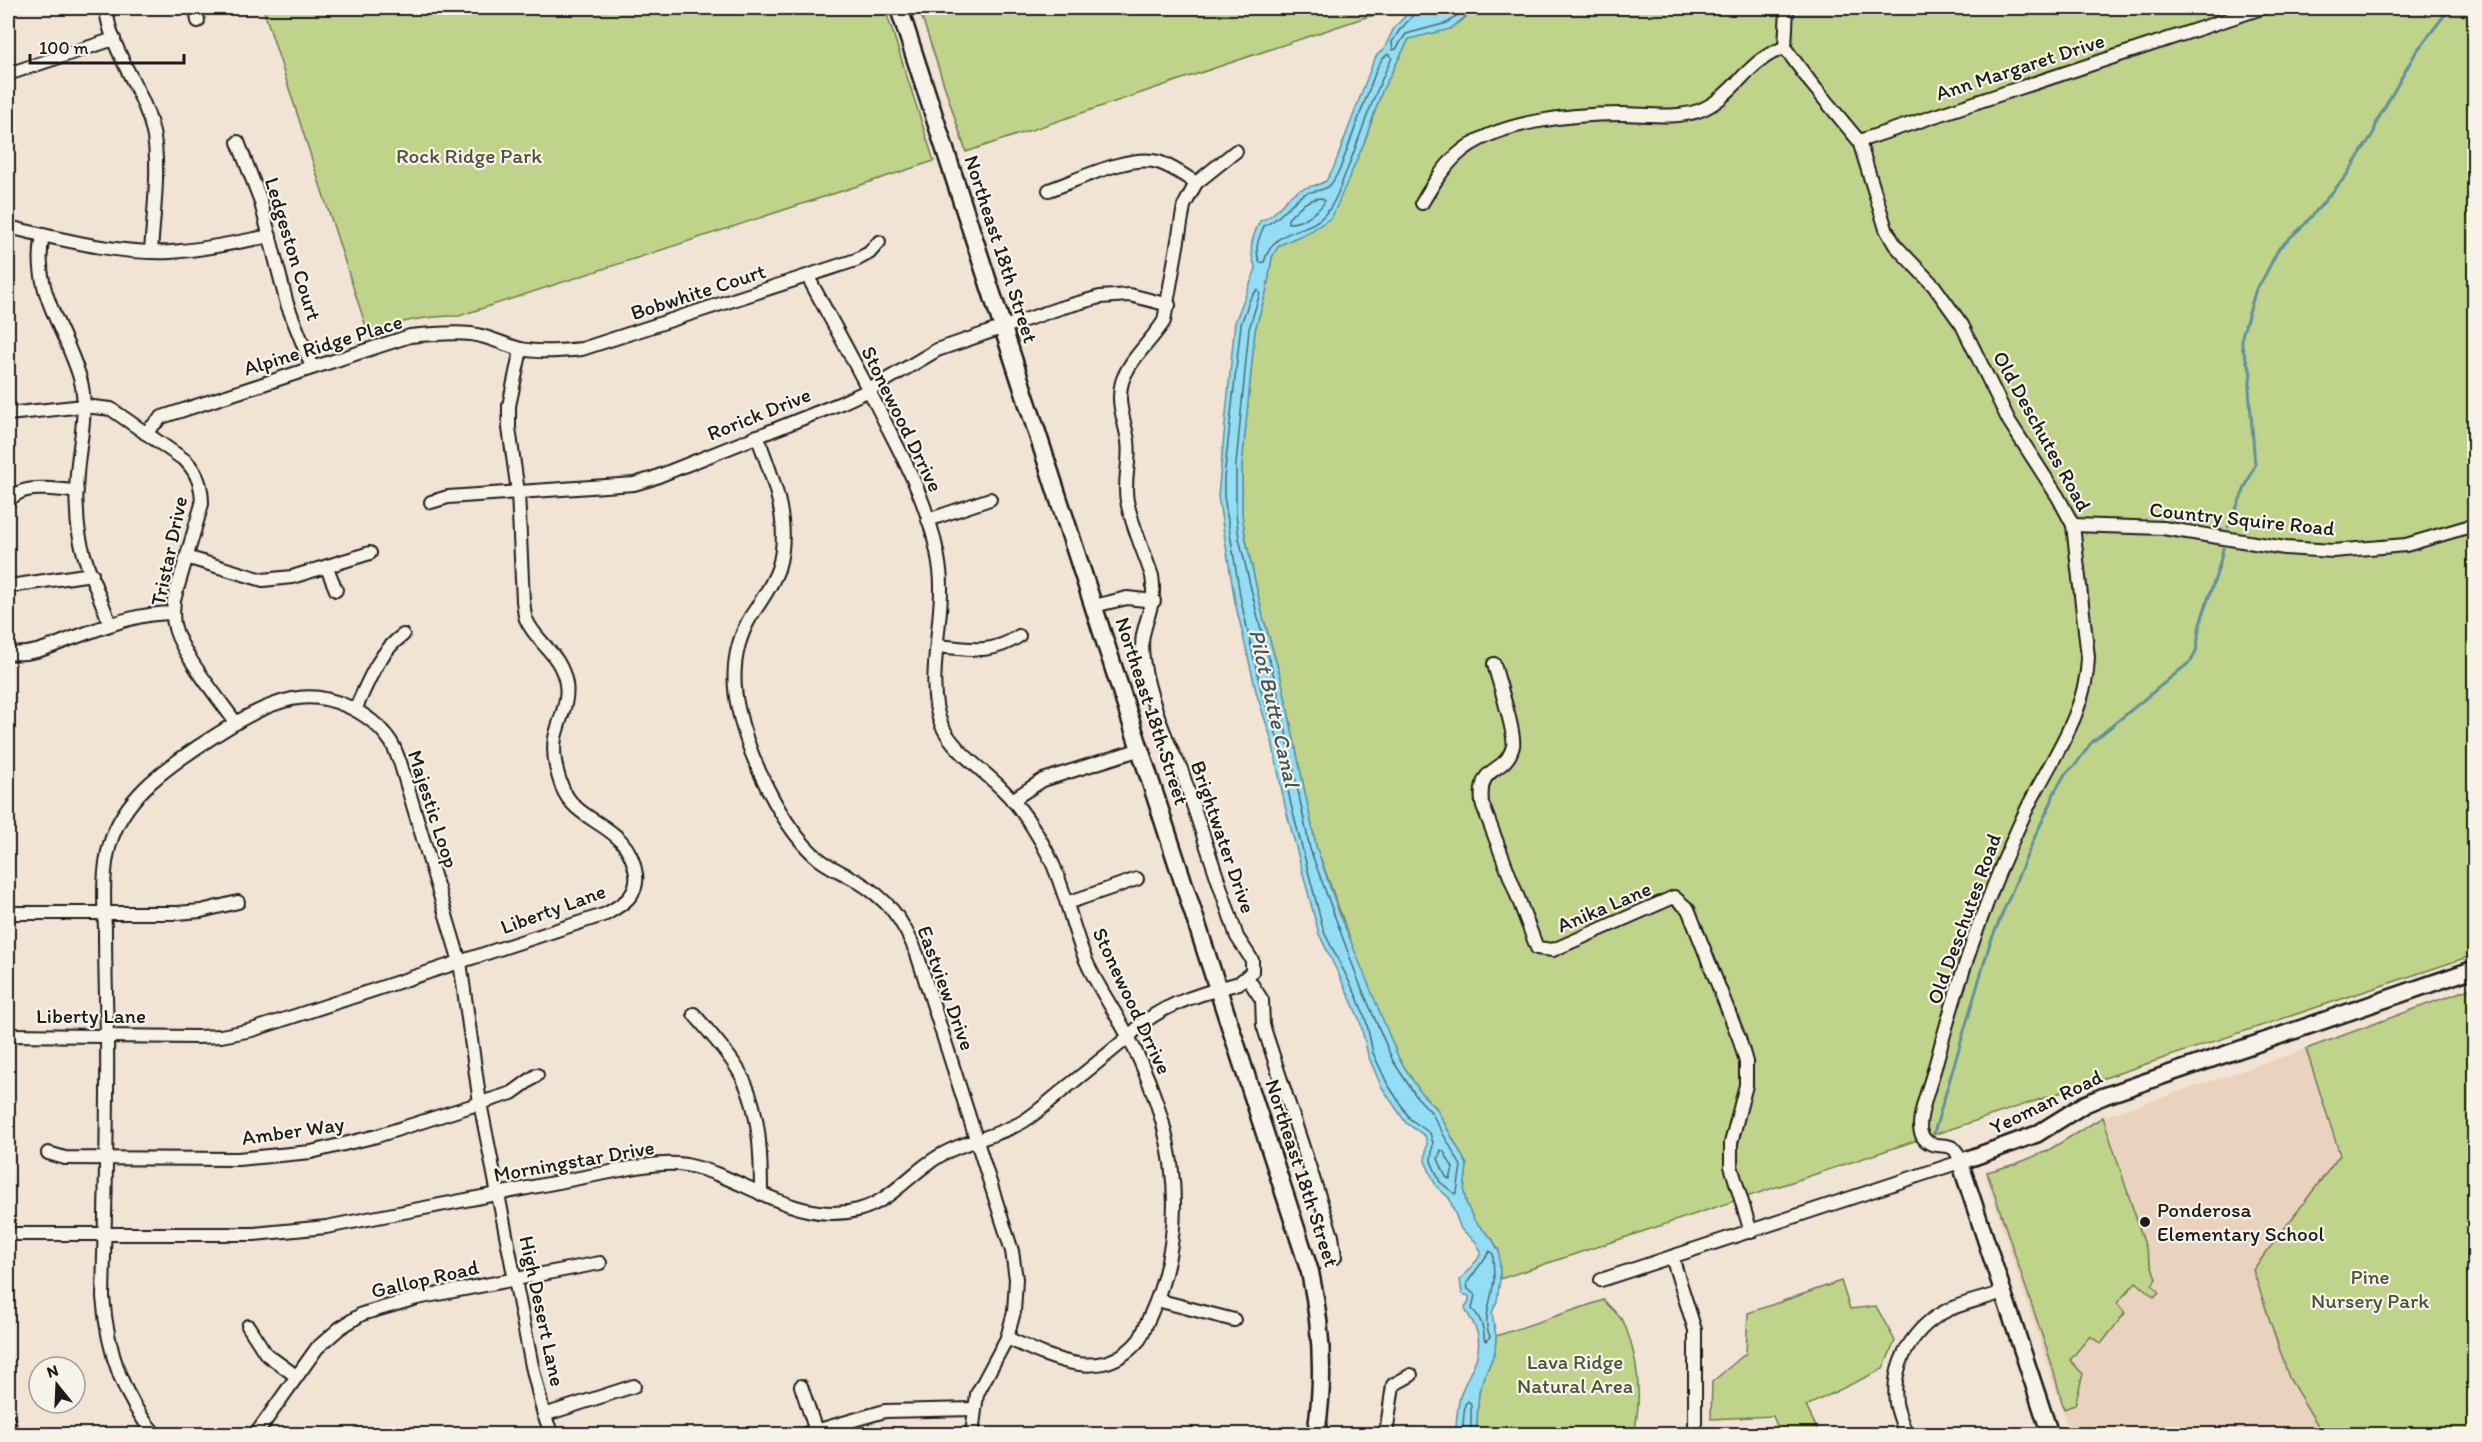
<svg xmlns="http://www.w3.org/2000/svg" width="2482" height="1442" viewBox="0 0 2482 1442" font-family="Itim,sans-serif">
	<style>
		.built { fill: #ead3be }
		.green { fill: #bfd48a; stroke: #6e7853; stroke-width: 1.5 }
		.water { fill: #93def4; stroke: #63909e; stroke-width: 1.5 }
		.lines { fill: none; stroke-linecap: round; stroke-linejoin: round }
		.shore { stroke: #4c6a72; stroke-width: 1.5 }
		.stream { stroke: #63909e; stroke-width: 3 }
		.minor-casing { stroke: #1c1c1c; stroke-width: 16 }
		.tertiary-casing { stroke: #1c1c1c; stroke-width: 20 }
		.secondary-casing { stroke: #1c1c1c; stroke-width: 21 }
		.minor { stroke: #f7f3e8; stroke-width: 12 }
		.tertiary { stroke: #f7f3e8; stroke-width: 15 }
		.secondary { stroke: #f7f3e8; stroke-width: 16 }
		.poi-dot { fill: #1c1c1c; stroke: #f7f3e8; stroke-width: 2 }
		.labels { text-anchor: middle; stroke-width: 4.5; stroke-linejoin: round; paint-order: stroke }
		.street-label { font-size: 21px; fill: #1c1c1c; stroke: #f7f3e8 }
		.park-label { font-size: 21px; fill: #4d533d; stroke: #f7f3e8 }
		.poi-label { font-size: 21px; fill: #1c1c1c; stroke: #f7f3e8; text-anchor: start }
		.water-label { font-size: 22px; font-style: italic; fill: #40565d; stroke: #f7f3e8 }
	</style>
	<rect width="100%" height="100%" fill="#f1e4d5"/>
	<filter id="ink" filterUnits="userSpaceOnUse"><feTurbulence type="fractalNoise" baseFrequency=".0167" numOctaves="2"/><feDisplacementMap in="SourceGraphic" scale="12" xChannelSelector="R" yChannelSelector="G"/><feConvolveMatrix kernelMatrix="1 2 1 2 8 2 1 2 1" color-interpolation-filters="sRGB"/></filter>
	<g filter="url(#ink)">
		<polygon class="built" points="2306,1049 2340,1155 2254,1270 2289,1378 2323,1434 2070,1434 1985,1174 2047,1151 2103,1117"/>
		<g class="green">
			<path d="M263 8H885L934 161 459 316C423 316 402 321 368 333Z"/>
			<polygon points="919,8 1414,8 1366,17 966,152"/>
			<polygon points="1476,8 2474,8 2474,955 1500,1279 1499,1251 1492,1239 1474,1221 1466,1203 1464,1191 1467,1165 1436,1108 1421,1093 1399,1059 1365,980 1316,846 1282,682 1263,617 1245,536 1242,514 1242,465 1255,330 1267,289 1272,257 1279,245 1311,231 1364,143 1382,91 1409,39 1460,22"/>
			<polygon points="2474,987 2474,1434 2323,1434 2289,1378 2253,1270 2340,1155 2306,1049"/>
			<polygon points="2103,1117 2156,1279 2152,1285 2159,1292 2154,1297 2136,1282 2117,1303 2125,1313 2101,1344 2090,1336 2070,1360 2083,1374 2075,1405 2064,1409 2051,1362 1987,1172 2016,1164 2047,1151"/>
			<polygon points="1841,1281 1850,1309 1876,1306 1895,1341 1883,1369 1806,1406 1819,1433 1824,1434 1780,1434 1773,1416 1711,1419 1712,1382 1746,1353 1748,1313"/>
			<path d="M1604 1300C1610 1308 1621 1316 1625 1325 1639 1361 1642 1397 1634 1434H1476L1479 1391 1495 1351 1496 1336Z"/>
		</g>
		<path class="water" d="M1413 8H1476L1450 29 1409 39 1382 91 1364 143 1332 217 1311 231 1279 245 1272 257 1267 289 1255 330 1242 465V514L1245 536 1263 617 1282 682 1316 846 1338 910 1399 1059 1421 1093 1436 1108 1467 1165 1464 1191 1466 1203 1474 1220 1492 1239 1499 1251 1500 1279 1497 1301 1492 1313 1496 1336 1495 1351 1479 1391 1476 1434H1456C1456 1422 1457 1410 1460 1397 1466 1376 1482 1359 1478 1336 1476 1324 1468 1317 1465 1307L1469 1301V1296L1462 1294 1460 1280 1478 1259 1481 1252 1476 1242 1461 1229 1449 1198 1436 1186 1425 1161 1427 1143 1425 1136 1406 1123 1381 1086 1368 1055 1360 1021 1351 1000 1319 934 1285 806 1272 741 1257 695 1235 602 1218 496 1235 322 1256 269C1248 250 1251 239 1260 221 1276 216 1281 203 1294 193 1304 186 1316 187 1326 181L1334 167 1372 65 1377 55 1384 49 1394 28Z"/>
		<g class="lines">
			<g class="shore">
				<polyline points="1416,8 1415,13 1399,31 1392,42 1393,50 1396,49 1406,34 1447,23 1467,8"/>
				<path d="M1388 54 1392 58C1373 94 1362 132 1347 170 1341 183 1337 201 1327 212 1307 237 1276 223 1264 262L1260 263C1254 250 1258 239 1264 226 1281 219 1289 203 1304 194 1312 190 1324 192 1330 185 1334 181 1337 174 1340 169L1377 68 1382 59Z"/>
				<path d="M1321 198 1325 201C1319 212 1300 224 1288 223V219C1298 208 1306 199 1321 198Z"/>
				<polygon points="1257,290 1260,293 1249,329 1236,465 1236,514 1239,538 1258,618 1276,684 1310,849 1359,982 1393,1061 1416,1096 1431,1112 1461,1166 1457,1192 1455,1194 1440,1182 1431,1161 1433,1143 1430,1133 1410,1119 1387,1083 1373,1053 1366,1020 1357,997 1324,932 1291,805 1278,739 1262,694 1241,601 1224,496 1224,478 1241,324 1250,299"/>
				<polygon points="1441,1150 1444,1152 1453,1168 1450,1179 1446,1177 1438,1159"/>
				<path d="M1490 1251 1493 1254C1493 1262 1494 1271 1494 1279 1493 1297 1481 1321 1490 1336L1487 1341 1484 1339C1485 1330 1480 1316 1472 1309L1475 1295 1468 1289 1467 1283Z"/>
				<polyline points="1462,1434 1465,1404 1468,1401 1471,1404 1471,1434"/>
			</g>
			<g class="stream">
				<polyline points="2228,527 2255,465 2249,389 2251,373 2242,347 2242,336 2256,289 2262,281 2279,248 2305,224 2346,176 2374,132 2377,121 2416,52 2450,8"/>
				<path d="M1934 1133 1990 943 2036 834 2051 803 2054 793 2065 774 2076 764 2091 743 2191 661C2199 650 2197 641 2199 629 2205 601 2219 576 2223 548"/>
			</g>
			<defs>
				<g id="minor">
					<path d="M106 8C110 51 142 87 152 128 161 161 153 217 151 252"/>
					<polyline points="196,8 198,21"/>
					<polyline points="8,74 114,39"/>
					<polyline points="1859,141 2262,8"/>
					<polyline points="238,142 260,199 287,304 312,367"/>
					<path d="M1049 190C1078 180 1129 154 1158 162 1171 166 1185 176 1196 183"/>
					<path d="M1422 203C1432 186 1442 169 1457 155 1493 121 1573 114 1621 114 1645 114 1675 119 1698 111 1733 99 1749 57 1785 48"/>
					<path d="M8 227C61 239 115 254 170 252 204 250 238 242 270 236"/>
					<path d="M43 235C31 291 65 327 80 378 89 409 79 443 77 474 76 486 76 498 77 511 77 550 97 588 110 624"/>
					<path d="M808 277C835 327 863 377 888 428 911 472 934 520 940 570 946 617 923 684 942 726 955 752 981 768 1001 788 1020 806 1038 834 1050 858 1066 891 1072 929 1087 963 1099 989 1116 1013 1129 1038 1175 1127 1192 1222 1150 1316 1146 1323 1144 1333 1139 1340 1101 1386 1049 1357 1007 1338"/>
					<path d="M8 414 84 406 111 409 186 461C198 474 202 487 202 504L174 600C173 610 172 619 175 628 181 653 220 700 236 723"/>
					<path d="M145 433 162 417 410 336C430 334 451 332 471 334 489 336 504 345 521 349 541 353 562 351 582 349L856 260 869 253 879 242"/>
					<path d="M757 436C773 478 792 524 778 569 772 586 761 601 751 616 734 645 731 676 738 708 748 755 781 828 819 859 829 867 843 873 854 879 888 899 902 918 917 954L1012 1251 1016 1279 1014 1312 1007 1338 977 1394 972 1434"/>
					<path d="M8 502C21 482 55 490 77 491"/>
					<polyline points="431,502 448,497 634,484 651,479 841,403 869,390 937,350 1060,308 1100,297 1130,295 1169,305"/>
					<polyline points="928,520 990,499"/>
					<polyline points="2073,525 2163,528 2285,548 2333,551 2406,545 2474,525"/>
					<polyline points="186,557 263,580 292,577 370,553"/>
					<polyline points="327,568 336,590"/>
					<polyline points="8,584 17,585 92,574"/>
					<polyline points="1094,606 1127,598 1154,601"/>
					<path d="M938 646C969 649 991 655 1019 636"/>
					<path d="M8 653C30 656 50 647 70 639 104 627 136 613 173 613"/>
					<path d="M1494 664C1498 680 1516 734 1513 746 1505 777 1478 761 1482 803L1537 948 1553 950 1674 897 1688 909 1739 1038 1746 1062V1085L1731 1143V1166L1751 1232"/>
					<path d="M355 710C368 682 378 653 403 635"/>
					<polyline points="1012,800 1043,780 1141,749"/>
					<polyline points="1067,903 1137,879"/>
					<polyline points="8,913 177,913 201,911 238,902"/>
					<polyline points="1247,977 1262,1000 1263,1025 1332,1236 1335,1257"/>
					<path d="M694 1014C708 1031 725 1049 737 1068 760 1104 761 1153 761 1194"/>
					<path d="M8 1035 197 1037 221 1036 252 1030 606 914C622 905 639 895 636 874 628 821 578 827 562 787 556 771 552 755 555 738 559 719 569 703 566 684 561 653 536 643 526 619 524 614 524 606 523 601L518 492 509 428V406L521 349"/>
					<polyline points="48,1153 65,1158 238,1159 311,1152 377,1136 512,1093 537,1075"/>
					<path d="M8 1234H254L326 1227 631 1168C649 1165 668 1162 686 1165 744 1176 796 1226 858 1210 889 1202 907 1177 933 1160 960 1141 996 1138 1024 1121 1040 1111 1053 1098 1067 1087 1087 1071 1107 1055 1127 1038 1134 1032 1140 1025 1147 1020 1173 1001 1208 992 1239 983L1252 972V960L1237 937 1181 769C1165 740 1137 668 1143 635 1148 612 1156 601 1152 576 1144 552 1132 526 1127 501 1123 481 1131 461 1128 441 1125 421 1116 403 1122 382 1130 358 1151 342 1164 321L1184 206 1196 183 1236 151"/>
					<polyline points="1672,1257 1695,1330 1695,1434"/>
					<path d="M1601 1280 1960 1162C1959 1159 1958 1153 1955 1150 1948 1141 1928 1152 1921 1133 1916 1119 1931 1083 1935 1067 1953 999 1975 930 2002 865 2012 842 2022 817 2034 795 2057 751 2087 708 2088 657L2073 525 2058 497 2009 421 1962 325 1934 286 1895 245 1886 229 1859 141 1811 83 1785 48 1787 8"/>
					<polyline points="1157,1300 1234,1320"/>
					<polyline points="248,1326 266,1354 296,1376"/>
					<polyline points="801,1386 816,1431"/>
					<polyline points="544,1415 634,1386"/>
					<polyline points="8,1420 12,1434"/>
					<path d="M155 1434C121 1396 107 1347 103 1297 105 1209 108 1121 107 1034 106 999 105 964 105 930 104 902 102 871 110 844 123 799 162 771 199 746 227 728 259 706 292 699 328 691 371 712 391 742 395 748 397 756 400 762L460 962 480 1103 532 1366 544 1415 552 1434"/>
					<polyline points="256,1434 317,1348 340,1328 362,1314 417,1298 600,1263"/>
					<polyline points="805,1434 885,1411 974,1409"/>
					<polyline points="1386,1434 1393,1385 1411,1375"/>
					<path d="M1906 1434C1903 1425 1898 1414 1896 1403 1891 1364 1914 1325 1950 1309 1967 1302 1986 1298 2003 1292"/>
				</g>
				<polyline id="tertiary" points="2050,1434 1960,1162 2037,1134 2085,1104 2104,1096 2474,969"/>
				<path id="secondary" d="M899 8 1310 1272C1322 1327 1325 1379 1316 1434"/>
			</defs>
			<use href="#minor" class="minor-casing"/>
			<use href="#tertiary" class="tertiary-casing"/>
			<use href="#secondary" class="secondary-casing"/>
			<use href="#minor" class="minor"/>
			<use href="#tertiary" class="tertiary"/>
			<use href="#secondary" class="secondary"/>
		</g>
	</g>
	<circle class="poi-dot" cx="2145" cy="1222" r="6"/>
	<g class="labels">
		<g class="street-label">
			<text transform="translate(2020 67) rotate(-18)" y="7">Ann Margaret Drive</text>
			<text transform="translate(293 249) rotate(73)" y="7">Ledgeston Court</text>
			<text transform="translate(1001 249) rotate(72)" y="7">Northeast 18th Street</text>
			<text transform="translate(698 292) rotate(-18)" y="7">Bobwhite Court</text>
			<text transform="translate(323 345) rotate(-17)" y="7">Alpine Ridge Place</text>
			<text transform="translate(759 414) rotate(-22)" y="7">Rorick Drive</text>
			<text transform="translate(902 419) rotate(64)" y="7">Stonewood Drrive</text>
			<text transform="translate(2042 431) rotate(61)" y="7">Old Deschutes Road</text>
			<text transform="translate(2242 519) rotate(6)" y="7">Country Squire Road</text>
			<text transform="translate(169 551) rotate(-78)" y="7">Tristar Drive</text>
			<text transform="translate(1152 711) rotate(72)" y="7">Northeast 18th Street</text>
			<text transform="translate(433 809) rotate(72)" y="7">Majestic Loop</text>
			<text transform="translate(1223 837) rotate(71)" y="7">Brightwater Drive</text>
			<text transform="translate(1604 907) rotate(-23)" y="7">Anika Lane</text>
			<text transform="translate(553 909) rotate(-20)" y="7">Liberty Lane</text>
			<text transform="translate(1964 919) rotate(-70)" y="7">Old Deschutes Road</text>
			<text transform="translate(946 988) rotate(70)" y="7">Eastview Drive</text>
			<text transform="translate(1132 1001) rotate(65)" y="7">Stonewood Drrive</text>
			<text x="91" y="1023">Liberty Lane</text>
			<text transform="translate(2046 1102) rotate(-26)" y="7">Yeoman Road</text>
			<text transform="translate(293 1131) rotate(-8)" y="7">Amber Way</text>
			<text transform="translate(574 1161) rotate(-10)" y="7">Morningstar Drive</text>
			<text transform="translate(1302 1173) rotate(72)" y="7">Northeast 18th Street</text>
			<text transform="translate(425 1279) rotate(-13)" y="7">Gallop Road</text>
			<text transform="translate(542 1311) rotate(78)" y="7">High Desert Lane</text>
		</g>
		<g class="park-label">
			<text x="469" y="163">Rock Ridge Park</text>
			<text x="2370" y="1284">Pine<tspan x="2370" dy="24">Nursery Park</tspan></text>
			<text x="1575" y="1369">Lava Ridge<tspan x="1575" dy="24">Natural Area</tspan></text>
		</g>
		<g class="poi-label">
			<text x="2157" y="1217">Ponderosa<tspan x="2157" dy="24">Elementary School</tspan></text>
		</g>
		<g class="water-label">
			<text transform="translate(1275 708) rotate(77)" y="8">Pilot Butte Canal</text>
		</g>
	</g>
	<rect width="2482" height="1442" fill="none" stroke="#f7f3e8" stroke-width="30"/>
	<rect x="15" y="15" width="2452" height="1412" fill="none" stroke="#1c1c1c" stroke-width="2" filter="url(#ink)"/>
	<g transform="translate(57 1385) rotate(342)"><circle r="28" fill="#f7f3e8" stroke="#9f9d96" stroke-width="1.5"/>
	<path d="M0-4.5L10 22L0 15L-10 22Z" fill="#1c1c1c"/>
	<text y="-9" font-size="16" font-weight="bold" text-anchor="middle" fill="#1c1c1c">N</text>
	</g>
	<path d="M30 54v9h154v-9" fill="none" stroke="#1c1c1c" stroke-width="3"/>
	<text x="39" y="54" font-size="18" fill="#1c1c1c" stroke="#f7f3e8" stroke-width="4.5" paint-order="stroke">100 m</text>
</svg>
